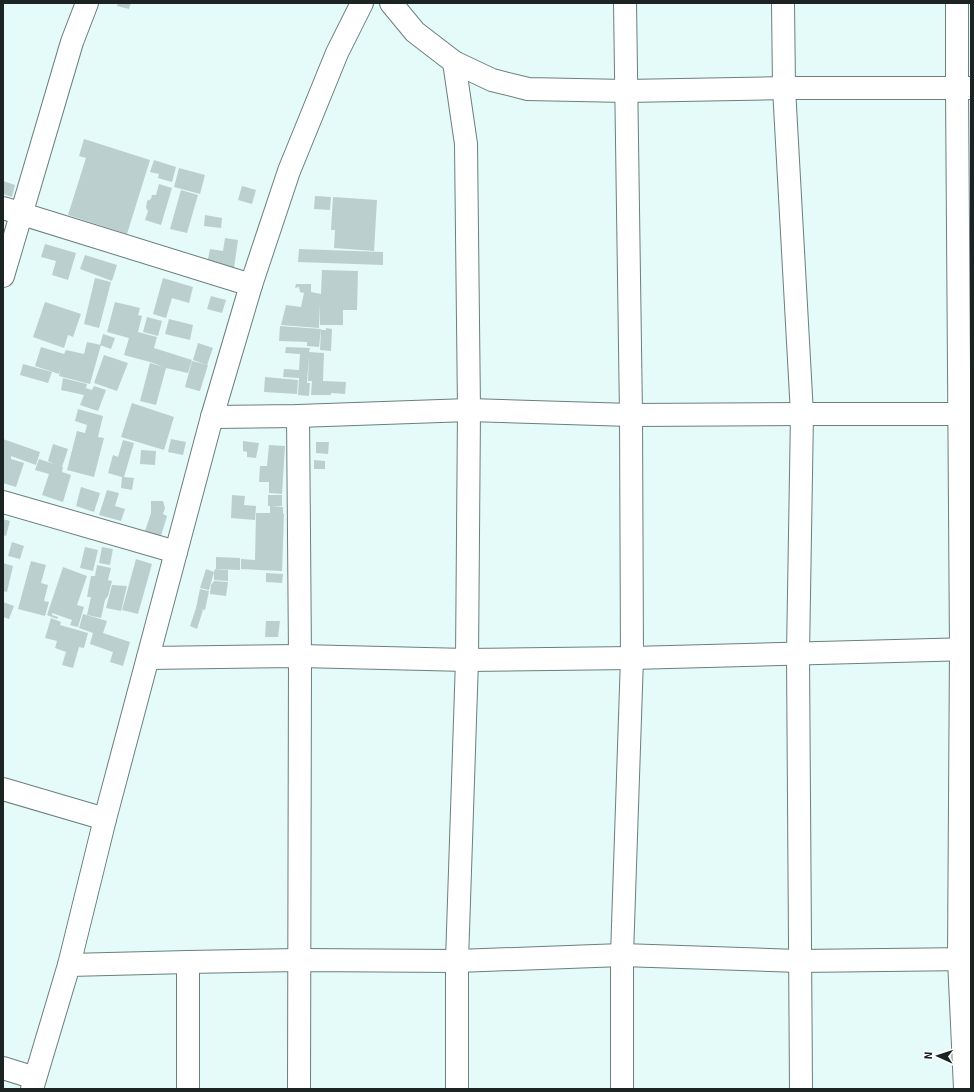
<svg xmlns="http://www.w3.org/2000/svg" width="974" height="1092" viewBox="0 0 974 1092" font-family="Signika,sans-serif">
	<style>
		.building { fill: #bbd0ce }
		.lines { fill: none; stroke-linecap: round; stroke-linejoin: round }
		.minor-casing { stroke: #6b7f7d; stroke-width: 24 }
		.minor { stroke: #fff; stroke-width: 22 }
	</style>
	<rect width="100%" height="100%" fill="#e5fbf9"/>
	<g class="building">
		<polygon points="118,3 131,3 129,9 117,6"/>
		<polygon points="84,139 150,160 127,234 68,215 86,158 79,156"/>
		<polygon points="154,160 176,167 172,182 158,178 159,174 150,172"/>
		<polygon points="179,168 205,175 200,194 174,187"/>
		<polygon points="3,181 15,185 12,197 3,194"/>
		<polygon points="159,184 172,188 161,225 145,220 148,211 146,208 147,201 151,199 152,195 156,195"/>
		<polygon points="242,186 256,190 252,204 238,200"/>
		<polygon points="181,190 198,195 187,233 170,229"/>
		<polygon points="315,196 331,197 330,210 314,209"/>
		<polygon points="333,197 377,200 374,251 334,248 335,230 331,230"/>
		<polygon points="205,215 222,218 221,228 204,226"/>
		<polygon points="225,238 238,240 234,268 207,264 210,249 223,251"/>
		<polygon points="45,244 76,253 68,280 52,275 56,261 41,257"/>
		<polygon points="299,249 383,252 383,265 298,262"/>
		<polygon points="85,255 117,265 112,281 80,269"/>
		<polygon points="322,270 358,271 357,310 343,310 343,325 320,325 320,304 319,328 281,325 286,305 301,307 304,293 300,292 299,287 295,288 296,284 311,284 311,292 321,294"/>
		<polygon points="95,278 111,282 99,328 84,324"/>
		<polygon points="163,278 193,287 189,303 172,298 166,318 153,314"/>
		<polygon points="211,296 226,300 222,313 207,309"/>
		<polygon points="45,302 81,314 73,337 68,335 64,348 33,337"/>
		<polygon points="115,302 140,308 138,315 142,316 138,332 157,337 154,348 192,360 188,373 166,368 156,405 140,401 150,363 164,367 150,362 124,355 129,338 107,332"/>
		<polygon points="147,317 162,321 158,336 143,332"/>
		<polygon points="169,319 193,325 190,340 165,334"/>
		<polygon points="280,326 321,329 319,347 307,346 307,342 279,341"/>
		<polygon points="326,328 332,329 331,351 320,350 321,330 326,330"/>
		<polygon points="103,334 115,338 111,349 100,345"/>
		<polygon points="87,342 101,345 90,384 59,376 61,367 59,374 35,366 41,347 64,354 66,350 84,354"/>
		<polygon points="198,343 213,348 207,365 193,360"/>
		<polygon points="286,347 310,348 309,352 324,353 323,381 346,382 345,394 331,393 331,395 311,395 312,381 308,381 309,356 307,383 310,383 309,396 298,395 299,378 283,377 284,369 299,370 300,354 285,353"/>
		<polygon points="104,355 128,363 117,391 94,383"/>
		<polygon points="192,361 208,365 200,391 199,391 185,387"/>
		<polygon points="23,364 52,372 48,383 20,375"/>
		<polygon points="265,377 298,380 297,394 264,392"/>
		<polygon points="63,378 87,384 86,388 92,390 94,386 106,390 98,411 80,405 84,395 61,390"/>
		<polygon points="132,403 174,417 164,450 121,437"/>
		<polygon points="78,409 103,416 98,437 104,438 94,477 67,470 77,431 85,433 87,425 75,421"/>
		<polygon points="3,439 40,452 36,465 11,456 11,459 24,463 16,487 3,483"/>
		<polygon points="171,439 186,442 183,455 168,452"/>
		<polygon points="123,440 134,443 124,477 134,478 132,490 121,488 122,477 108,473 113,455 118,457"/>
		<polygon points="243,441 259,443 256,458 247,457 247,452 243,451"/>
		<polygon points="316,442 329,442 328,454 316,453"/>
		<polygon points="53,444 68,449 62,467 63,467 62,472 71,475 63,502 42,495 49,474 35,470 39,459 54,464 48,461"/>
		<polygon points="269,445 285,446 282,494 269,493 269,482 259,482 260,466 267,466"/>
		<polygon points="141,450 156,451 155,465 140,464"/>
		<polygon points="314,460 325,461 325,469 314,469"/>
		<polygon points="81,487 100,493 94,512 76,506"/>
		<polygon points="107,490 119,493 115,506 125,509 121,521 99,515"/>
		<polygon points="232,495 245,496 244,505 256,506 255,520 231,518"/>
		<polygon points="268,495 282,495 282,506 272,506 283,507 283,513 284,514 282,571 241,569 241,559 255,560 256,513 270,513 270,506 268,506"/>
		<polygon points="151,501 163,501 165,508 163,514 167,516 161,536 145,531 151,513"/>
		<polygon points="3,519 10,521 6,536 3,535"/>
		<polygon points="12,542 24,546 20,559 8,556"/>
		<polygon points="85,547 98,550 93,571 80,568"/>
		<polygon points="102,547 113,549 110,565 99,563"/>
		<polygon points="216,557 240,558 240,570 216,569"/>
		<polygon points="136,559 152,564 138,614 122,610"/>
		<polygon points="31,561 46,565 41,583 48,585 44,601 49,602 45,616 18,609"/>
		<polygon points="3,563 13,566 7,592 3,591"/>
		<polygon points="97,565 111,568 108,580 112,581 108,596 105,600 101,618 87,615 91,597 87,597 91,576 95,576"/>
		<polygon points="63,567 87,576 77,605 84,607 78,627 70,625 72,620 52,613 52,615 58,617 57,619 47,615"/>
		<polygon points="206,569 214,572 215,569 228,570 228,581 214,580 214,572 209,590 200,588"/>
		<polygon points="266,573 283,574 282,583 266,582"/>
		<polygon points="214,581 228,582 226,596 210,594 211,585"/>
		<polygon points="112,585 127,586 121,611 106,608"/>
		<polygon points="200,589 209,591 205,610 200,609 203,610 197,629 190,626 196,608"/>
		<polygon points="3,602 14,606 9,619 3,617"/>
		<polygon points="83,614 107,621 103,633 130,642 123,666 110,662 113,652 90,644 93,633 79,628"/>
		<polygon points="51,618 61,622 60,625 88,633 84,648 79,647 73,668 62,665 66,652 55,648 57,641 45,638"/>
		<polygon points="266,621 280,621 278,637 265,637"/>
	</g>
	<g class="lines">
		<defs>
			<g id="minor">
				<polyline points="391,3 415,32 454,62 492,80 528,89 626,91 784,88 971,88"/>
				<polyline points="783,3 784,88 802,414 798,654 801,1089"/>
				<polyline points="957,3 957,88 961,649 959,959 965,1089"/>
				<polyline points="454,62 466,144 469,410 467,660 457,961 457,1089"/>
				<polyline points="3,208 251,285"/>
				<polyline points="3,276 72,42 87,3"/>
				<polyline points="298,416 300,656 299,1089"/>
				<polyline points="212,417 298,416 469,410 631,415 802,414 971,414"/>
				<polyline points="3,502 176,552"/>
				<polyline points="148,658 300,656 467,660 632,658 971,649"/>
				<polyline points="3,789 105,819"/>
				<polyline points="188,962 188,1089"/>
				<polyline points="69,965 188,962 300,960 457,961 622,955 799,961 971,959"/>
				<polyline points="3,1068 35,1078"/>
				<polyline points="32,1089 69,965 105,819 176,552 212,417 251,285 289,171 337,53 362,3"/>
				<polyline points="622,1089 622,955 632,658 631,415 625,3"/>
			</g>
		</defs>
		<use href="#minor" class="minor-casing"/>
		<use href="#minor" class="minor"/>
	</g>
	<rect width="974" height="1092" fill="none" stroke="#1c2323" stroke-width="8"/>
	<g transform="translate(938 1056) rotate(273)" stroke="#ffffff" stroke-width="3" paint-order="stroke">
	<path d="M0-3L7 15L0 10L-7 15Z" fill="#1c2323"/>
	<text y="-6" font-size="11" font-weight="bold" text-anchor="middle" fill="#1c2323">N</text>
	</g>
</svg>
